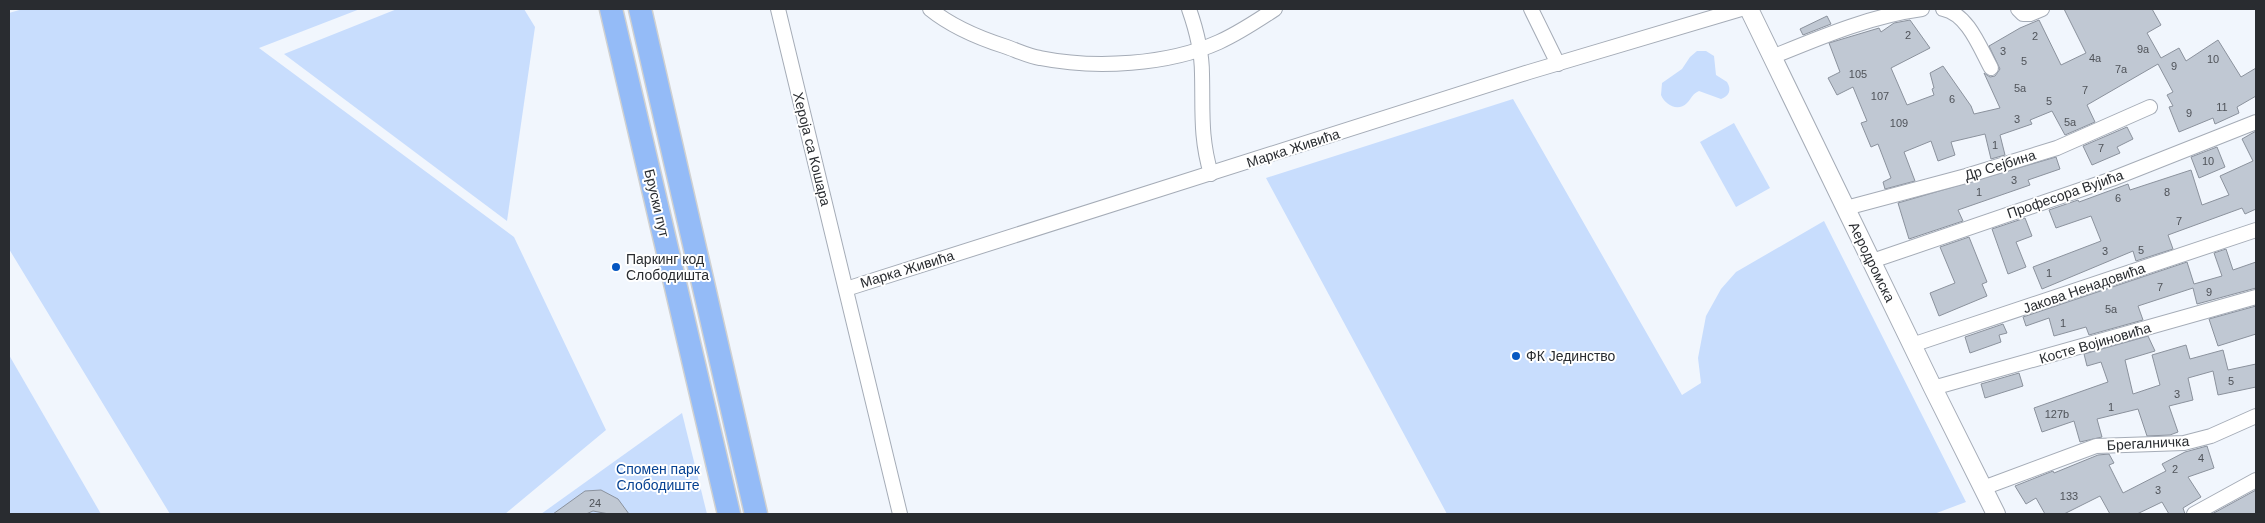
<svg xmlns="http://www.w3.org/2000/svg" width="2265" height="523" viewBox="0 0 2265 523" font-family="Arial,sans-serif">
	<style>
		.green { fill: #c8ddfd }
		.building { fill: #c0c8d3; stroke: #8b929d }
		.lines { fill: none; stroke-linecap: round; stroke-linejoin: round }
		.minor-casing { stroke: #a5acb7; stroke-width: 16 }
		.tertiary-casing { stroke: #a5acb7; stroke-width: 20 }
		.primary-casing { stroke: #d0d1d1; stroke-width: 25 }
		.minor { stroke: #fff; stroke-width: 14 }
		.tertiary { stroke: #fff; stroke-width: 18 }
		.primary { stroke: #94bbf7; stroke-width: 22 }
		.poi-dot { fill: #0657c1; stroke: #fff; stroke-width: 2 }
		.labels { text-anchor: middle; stroke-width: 4; stroke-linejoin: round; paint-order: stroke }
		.number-label { font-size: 11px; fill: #4f5359 }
		.street-label { font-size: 14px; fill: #292c30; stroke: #fff }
		.poi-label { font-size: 14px; fill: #292c30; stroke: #fff; text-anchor: start }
		.park-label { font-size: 14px; fill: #054192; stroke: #fff }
	</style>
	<rect width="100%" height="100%" fill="#f1f6fd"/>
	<g class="green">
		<polygon points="23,9 360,9 259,48 514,237 606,430 505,514 170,514 9,249 9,13"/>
		<polygon points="397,9 524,9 535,27 507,221 284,54"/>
		<path d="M1697 51H1706L1714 56 1716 75 1727 82C1732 90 1729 96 1721 99L1699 91C1692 94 1692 98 1687 103 1678 112 1665 105 1661 95L1662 83 1682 69 1690 57Z"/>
		<polygon points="1513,99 1682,395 1701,383 1698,358 1706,316 1721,289 1736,272 1824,221 1966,502 1934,514 1447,514 1266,178"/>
		<polygon points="1734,123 1770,188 1736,207 1700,142"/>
		<polygon points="9,355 101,514 9,514"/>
		<polygon points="682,413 707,514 541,514"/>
	</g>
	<g class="building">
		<polygon points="2064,9 2152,9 2161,25 2147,33 2161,58 2179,48 2186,61 2218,40 2241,77 2256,68 2256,96 2237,107 2239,113 2215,124 2213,118 2179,132 2169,107 2173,106 2167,95 2173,92 2158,64 2087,105 2095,122 2065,135 2052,111 2030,120 2032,124 2000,135 2005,155 1991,159 1985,134 1951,142 1955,155 1938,161 1931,141 1904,152 1915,181 1885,189 1883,182 1891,178 1878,144 1871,147 1861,123 1867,121 1853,87 1837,95 1828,78 1840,72 1829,43 1879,28 1881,32 1894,23 1910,20 1930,48 1891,68 1907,105 1934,95 1932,89 1934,88 1930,73 1943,66 1971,106 1974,114 2000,108 1984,73 1990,77 1995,76 2000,69 1989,46 2020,28 2039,20 2061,65 2086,53"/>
		<polygon points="1827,16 1831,24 1803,35 1800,29"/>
		<polygon points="2127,127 2133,139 2117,147 2120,153 2092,165 2083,146"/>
		<polygon points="2256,131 2256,209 2245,214 2242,208 2168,235 2173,249 2136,261 2133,251 2042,289 2033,267 2101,241 2091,216 2056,228 2049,210 2078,200 2079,202 2128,184 2130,190 2191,170 2202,205 2229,195 2220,176 2253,161 2242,139"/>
		<polygon points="2217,147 2225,167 2199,178 2191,157"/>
		<polygon points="2056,157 2060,169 2028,180 2030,185 1958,210 1963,221 1909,239 1898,203"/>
		<polygon points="2025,218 2032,236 2016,242 2026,267 2008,274 1992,229"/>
		<polygon points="1969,237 1987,282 1982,284 1987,296 1939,316 1930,293 1955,283 1940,247"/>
		<polygon points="2226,249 2233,270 2256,262 2256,288 2197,304 2193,288 2138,306 2143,320 2089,335 2086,327 2054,336 2049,318 2026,326 2023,317 2187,262 2194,284 2222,276 2214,253"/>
		<polygon points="2256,306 2256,334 2218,346 2209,319"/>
		<polygon points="2003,324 2007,333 1999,335 2001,342 1970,353 1965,337"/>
		<polygon points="2148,336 2155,351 2125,360 2133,394 2160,385 2152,355 2186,345 2190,359 2223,350 2228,370 2256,364 2256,387 2218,395 2213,371 2188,378 2193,400 2169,406 2178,432 2170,435 2147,436 2138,409 2097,419 2102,437 2080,442 2074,421 2042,432 2034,408 2108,382 2101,362 2087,366 2084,354"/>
		<polygon points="2019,373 2023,386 1985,398 1981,384"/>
		<polygon points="2207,446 2214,468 2188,477 2201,497 2183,508 2185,514 2169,514 2162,502 2137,514 2110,514 2100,496 2064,514 2045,514 2036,498 2026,504 2015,486 2053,471 2054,473 2098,455 2109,454 2114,463 2109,465 2123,493 2166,471 2162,464 2185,452"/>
		<polygon points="601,490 618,499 629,514 609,514 593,511 586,514 553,514 585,491"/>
		<polygon points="2256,490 2256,514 2212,514"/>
	</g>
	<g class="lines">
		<defs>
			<g id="minor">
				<polyline points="778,9 900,514"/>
				<path d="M930 9C951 26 979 38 1004 46 1016 50 1028 56 1040 58 1095 69 1168 65 1219 42 1239 33 1257 21 1275 9"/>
				<path d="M1189 9C1196 29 1202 52 1202 74 1203 111 1200 137 1211 174"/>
				<polyline points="1531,9 1558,64"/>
				<path d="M1943 9C1968 14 1980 48 1991 68"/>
				<polyline points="2018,9 2023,14 2030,14 2042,9"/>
				<path d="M1772 57C1821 37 1870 16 1922 9"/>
				<polyline points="1846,208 1966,176 2057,148 2150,107"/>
				<polyline points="1872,261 2112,179 2256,122"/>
				<polyline points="846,289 1529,72 1741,9"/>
				<polyline points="1912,345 2256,230"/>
				<polyline points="1933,388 2256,297"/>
				<polyline points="1983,488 2096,446 2184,443 2211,436 2256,416"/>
				<polyline points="2194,514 2256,480"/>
			</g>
			<polyline id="tertiary" points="1749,9 1933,388 1996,514"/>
			<g id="primary">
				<polyline points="611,9 729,514"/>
				<polyline points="640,9 756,514"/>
			</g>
		</defs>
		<use href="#minor" class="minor-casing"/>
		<use href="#tertiary" class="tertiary-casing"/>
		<use href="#primary" class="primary-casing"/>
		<use href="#minor" class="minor"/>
		<use href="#tertiary" class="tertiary"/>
		<use href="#primary" class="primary"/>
	</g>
	<g class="poi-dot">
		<circle cx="616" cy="267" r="5"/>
		<circle cx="1516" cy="356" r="5"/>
	</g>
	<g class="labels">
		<g class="number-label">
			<text x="1908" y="39">2</text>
			<text x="2035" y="40">2</text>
			<text x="2143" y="53">9a</text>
			<text x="2003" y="55">3</text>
			<text x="2095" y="62">4a</text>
			<text x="2213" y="63">10</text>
			<text x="2024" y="65">5</text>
			<text x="2174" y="70">9</text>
			<text x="2121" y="73">7a</text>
			<text x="1858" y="78">105</text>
			<text x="2020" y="92">5a</text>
			<text x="2085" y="94">7</text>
			<text x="1880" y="100">107</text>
			<text x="1952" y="103">6</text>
			<text x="2049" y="105">5</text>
			<text x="2222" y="111">11</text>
			<text x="2189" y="117">9</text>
			<text x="2017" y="123">3</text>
			<text x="2070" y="126">5a</text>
			<text x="1899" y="127">109</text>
			<text x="1995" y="149">1</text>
			<text x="2101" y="152">7</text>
			<text x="2208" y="165">10</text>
			<text x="2014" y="184">3</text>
			<text x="1979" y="196">1</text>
			<text x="2167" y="196">8</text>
			<text x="2118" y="202">6</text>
			<text x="2179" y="225">7</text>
			<text x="2141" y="254">5</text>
			<text x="2105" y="255">3</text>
			<text x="2049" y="277">1</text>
			<text x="2160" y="291">7</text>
			<text x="2209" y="296">9</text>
			<text x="2111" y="313">5a</text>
			<text x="2063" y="327">1</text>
			<text x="2231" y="385">5</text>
			<text x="2177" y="398">3</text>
			<text x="2111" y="411">1</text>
			<text x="2057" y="418">127b</text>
			<text x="2201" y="462">4</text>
			<text x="2175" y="473">2</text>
			<text x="2158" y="494">3</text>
			<text x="2069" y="500">133</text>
			<text x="595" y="507">24</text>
		</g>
		<g class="street-label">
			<text transform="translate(1293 148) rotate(-18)" y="5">Марка Живића</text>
			<text transform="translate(812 149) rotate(76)" y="5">Хероја са Кошара</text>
			<text transform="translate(2000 165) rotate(-17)" y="5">Др Сејбина</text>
			<text transform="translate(2065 194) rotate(-19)" y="5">Професора Вујића</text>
			<text transform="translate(657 203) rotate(77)" y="5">Бруски пут</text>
			<text transform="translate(1872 262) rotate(64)" y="5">Аеродромска</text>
			<text transform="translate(907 269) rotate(-17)" y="5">Марка Живића</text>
			<text transform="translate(2084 288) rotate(-19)" y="5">Јакова Ненадовића</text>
			<text transform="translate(2095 343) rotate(-16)" y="5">Косте Војиновића</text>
			<text transform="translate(2148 443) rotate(-3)" y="5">Брегалничка</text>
		</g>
		<g class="poi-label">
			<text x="626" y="264">Паркинг код<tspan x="626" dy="16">Слободишта</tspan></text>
			<text x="1526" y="361">ФК Јединство</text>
		</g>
		<g class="park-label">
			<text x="658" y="474">Спомен парк<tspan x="658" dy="16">Слободиште</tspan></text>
		</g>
	</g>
	<rect width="2265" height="523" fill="none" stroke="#292c30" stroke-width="20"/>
</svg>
